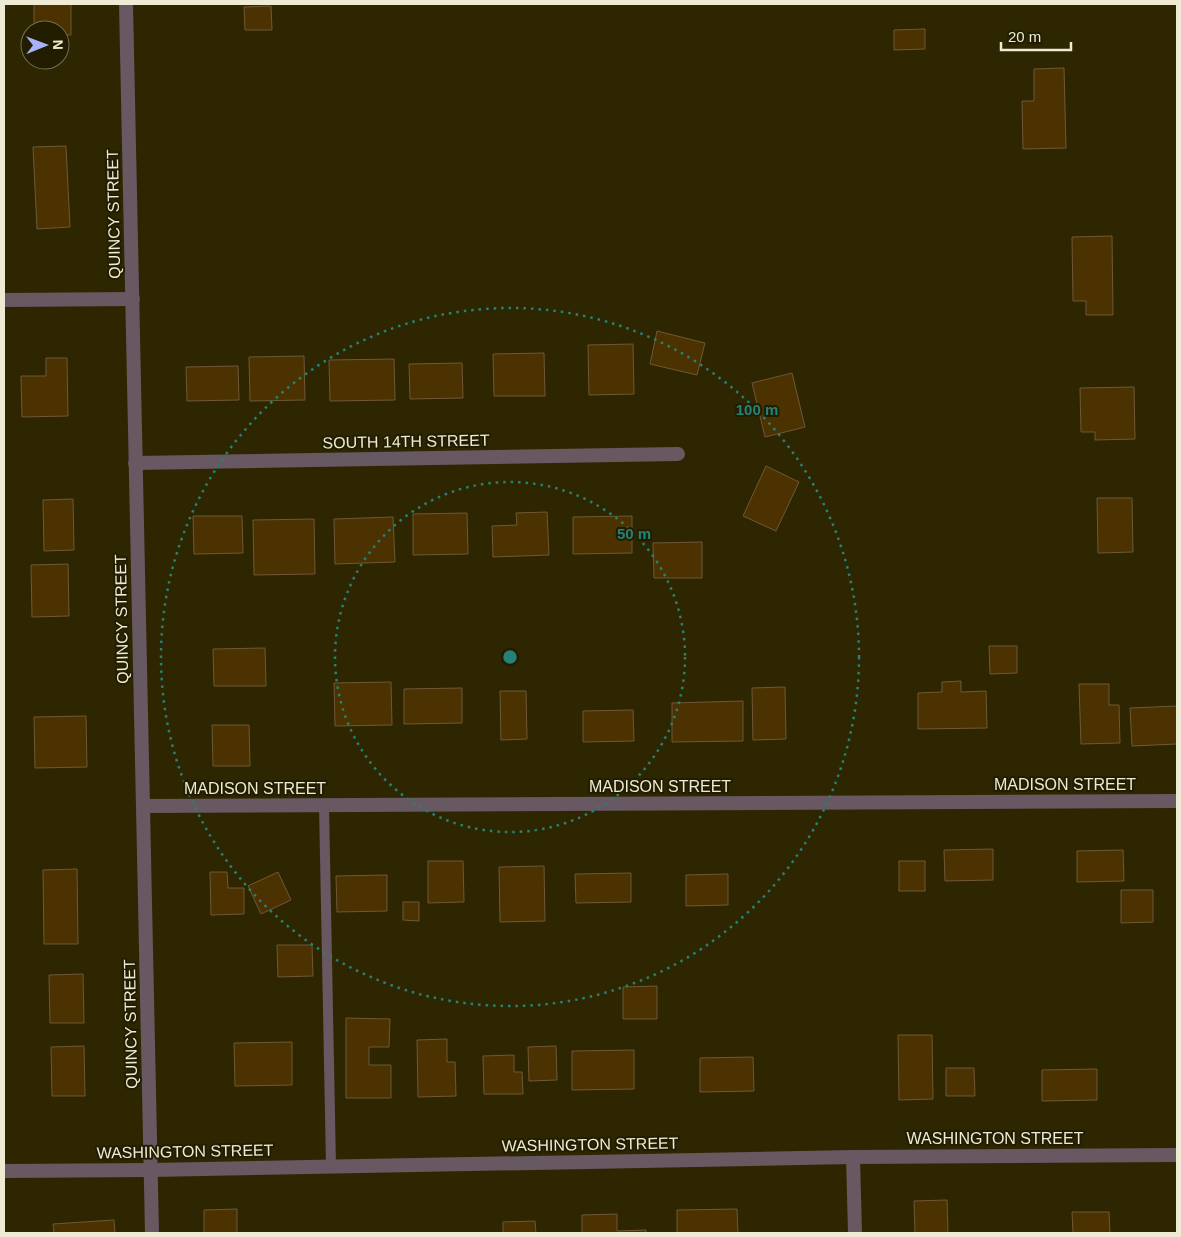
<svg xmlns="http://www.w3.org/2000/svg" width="1181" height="1237" viewBox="0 0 1181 1237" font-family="Helvetica,sans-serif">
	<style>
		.building { fill: #4c3200; stroke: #6f5936 }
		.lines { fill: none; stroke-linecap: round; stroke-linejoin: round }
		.service { stroke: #675862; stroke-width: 10 }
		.minor { stroke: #675862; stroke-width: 14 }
		.ring { fill: none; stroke: #258278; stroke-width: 2.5; stroke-dasharray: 2.5 5 }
		.labels { text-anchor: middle; stroke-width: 4; stroke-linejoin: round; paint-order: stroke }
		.street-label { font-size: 16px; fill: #eeead4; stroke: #221d01 }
		.centre { fill: #258278; stroke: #221d01; stroke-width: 2.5 }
		.ring-label { font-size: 15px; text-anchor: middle; font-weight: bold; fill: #258278; stroke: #221d01; stroke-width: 4; stroke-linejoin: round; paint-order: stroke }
	</style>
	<rect width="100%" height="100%" fill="#2e2600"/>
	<g class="building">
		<polygon points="34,4 71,4 71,35 60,35 60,30 34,30"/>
		<polygon points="271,6 272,30 245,30 244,7"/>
		<polygon points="925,29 925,49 894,50 894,30"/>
		<polygon points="1064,68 1066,148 1023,149 1022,101 1034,101 1034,69"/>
		<polygon points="66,146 70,227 37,229 33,147"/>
		<polygon points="1112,236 1113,315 1086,315 1086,301 1073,301 1072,237"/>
		<polygon points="657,331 705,343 697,375 650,364"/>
		<polygon points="633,344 634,394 589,395 588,345"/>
		<polygon points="544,353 545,396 494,396 493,354"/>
		<polygon points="304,356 305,400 250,401 249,357"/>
		<polygon points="46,358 67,358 68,416 22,417 21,376 46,376"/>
		<polygon points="394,359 395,400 330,401 329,360"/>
		<polygon points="462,363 463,398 410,399 409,364"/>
		<polygon points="238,366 239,400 187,401 186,367"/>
		<polygon points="792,373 805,427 765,437 752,383"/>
		<polygon points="1134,387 1135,439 1095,440 1095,432 1081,432 1080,388"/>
		<polygon points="766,466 799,482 776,531 743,516"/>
		<polygon points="1097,498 1132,498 1133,552 1098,553"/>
		<polygon points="73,499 74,550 44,551 43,500"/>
		<polygon points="547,512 549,555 493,557 492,526 517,525 516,513"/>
		<polygon points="467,513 468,554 413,555 413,514"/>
		<polygon points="193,516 242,516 243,553 194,554"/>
		<polygon points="632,516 632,553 573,554 573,517"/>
		<polygon points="393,517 395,562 335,564 334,519"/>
		<polygon points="314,519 315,574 254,575 253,520"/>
		<polygon points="702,542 702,578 654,578 653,543"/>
		<polygon points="68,564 69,616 32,617 31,565"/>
		<polygon points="989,646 1017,646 1017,673 990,674"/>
		<polygon points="265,648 266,686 214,686 213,649"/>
		<polygon points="961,681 961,692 986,691 987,728 918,729 918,693 942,692 942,682"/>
		<polygon points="391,682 392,725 335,726 334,683"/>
		<polygon points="1079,684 1109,684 1109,705 1119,705 1120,743 1081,744"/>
		<polygon points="785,687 786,739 753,740 752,688"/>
		<polygon points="462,688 462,723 404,724 404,689"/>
		<polygon points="500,691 526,691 527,739 501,740"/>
		<polygon points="743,701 743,741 672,742 672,703"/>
		<polygon points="1177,706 1177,744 1132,746 1130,708"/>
		<polygon points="633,710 634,741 583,742 583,711"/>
		<polygon points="86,716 87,767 35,768 34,717"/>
		<polygon points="212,725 249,725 250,766 213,766"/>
		<polygon points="993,849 993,880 945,881 944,850"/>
		<polygon points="1123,850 1124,881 1077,882 1077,851"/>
		<polygon points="428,861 463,861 464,902 428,903"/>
		<rect x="899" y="861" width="26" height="30"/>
		<polygon points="544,866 545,921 500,922 499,867"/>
		<polygon points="77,869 78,944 44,944 43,870"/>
		<polygon points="210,872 227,872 228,888 244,888 244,914 211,915"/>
		<polygon points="278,872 291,900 261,914 248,886"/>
		<polygon points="631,873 631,902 576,903 575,874"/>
		<polygon points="728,874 728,905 686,906 686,875"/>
		<polygon points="387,875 387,911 337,912 336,876"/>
		<polygon points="1121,890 1153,890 1153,922 1121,923"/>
		<polygon points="403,902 419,902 419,921 403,920"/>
		<polygon points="277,945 312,945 313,976 278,977"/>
		<polygon points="83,974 84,1023 50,1023 49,975"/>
		<polygon points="657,986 657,1019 623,1019 623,987"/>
		<polygon points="346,1018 390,1019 389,1047 369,1047 369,1065 391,1065 391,1098 346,1098"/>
		<polygon points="898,1035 932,1035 933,1099 899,1100"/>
		<polygon points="447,1039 447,1062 455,1062 456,1096 418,1097 417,1040"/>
		<polygon points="292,1042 292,1085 235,1086 234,1043"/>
		<polygon points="84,1046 85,1096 52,1096 51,1047"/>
		<polygon points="556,1046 557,1080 529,1081 528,1047"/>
		<polygon points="634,1050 634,1089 572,1090 572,1051"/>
		<polygon points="514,1055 514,1072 522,1072 523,1094 484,1094 483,1056"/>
		<polygon points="753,1057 754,1091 700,1092 700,1058"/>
		<polygon points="946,1068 974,1068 975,1096 946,1096"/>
		<polygon points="1097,1069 1097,1100 1042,1101 1042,1070"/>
		<polygon points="947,1200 948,1233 915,1233 914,1201"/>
		<polygon points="237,1209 237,1233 204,1233 204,1210"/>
		<polygon points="737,1209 738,1233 677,1233 677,1210"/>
		<polygon points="1072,1212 1109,1212 1110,1233 1073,1233"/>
		<polygon points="617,1214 617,1231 646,1230 646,1233 582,1233 582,1215"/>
		<polygon points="114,1220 115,1233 54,1233 53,1224"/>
		<polygon points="535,1221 536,1233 503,1233 503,1222"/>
	</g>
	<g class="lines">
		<polyline class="service" points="324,805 331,1166"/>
		<g class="minor">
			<polyline points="126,4 152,1233"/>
			<polyline points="4,300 133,299"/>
			<polyline points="135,463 678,454"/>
			<polyline points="143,806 1177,801"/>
			<polyline points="853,1157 855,1233"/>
			<polyline points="4,1171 151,1170 853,1157 1177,1155"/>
		</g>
	</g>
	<g class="ring">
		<circle cx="510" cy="657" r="175"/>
		<circle cx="510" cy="657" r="349"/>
	</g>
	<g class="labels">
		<g class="street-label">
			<text transform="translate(113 214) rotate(-91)" y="6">QUINCY STREET</text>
			<text transform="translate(406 441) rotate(-1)" y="6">SOUTH 14TH STREET</text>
			<text transform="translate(121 619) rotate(-91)" y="6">QUINCY STREET</text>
			<text x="1065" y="790">MADISON STREET</text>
			<text x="660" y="792">MADISON STREET</text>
			<text x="255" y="794">MADISON STREET</text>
			<text transform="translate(130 1024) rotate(-91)" y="6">QUINCY STREET</text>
			<text x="995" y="1144">WASHINGTON STREET</text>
			<text transform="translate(590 1144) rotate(-1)" y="6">WASHINGTON STREET</text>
			<text transform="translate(185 1151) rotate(-1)" y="6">WASHINGTON STREET</text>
		</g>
	</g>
	<circle cx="510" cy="657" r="8" class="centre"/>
	<g class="ring-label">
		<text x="757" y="415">100 m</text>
		<text x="634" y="539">50 m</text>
	</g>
	<rect width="1181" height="1237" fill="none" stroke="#eeead4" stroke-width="10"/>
	<g transform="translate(45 45) rotate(89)"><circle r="24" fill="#221d01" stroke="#746f55"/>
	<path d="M0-4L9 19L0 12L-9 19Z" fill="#a7b1fc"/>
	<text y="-8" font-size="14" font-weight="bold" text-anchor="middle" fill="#eeead4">N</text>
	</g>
	<path d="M1001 42v8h70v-8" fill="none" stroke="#eeead4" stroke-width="2.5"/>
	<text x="1008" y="42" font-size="15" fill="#eeead4" stroke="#221d01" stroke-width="4" paint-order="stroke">20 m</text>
</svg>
